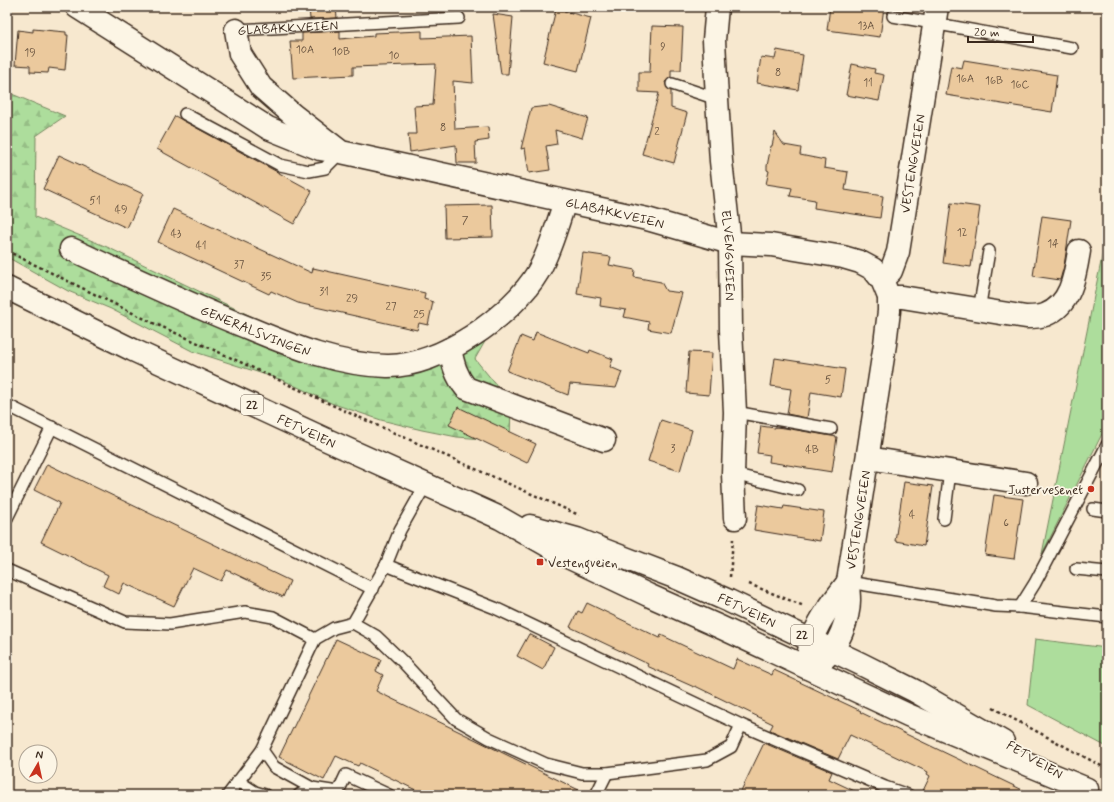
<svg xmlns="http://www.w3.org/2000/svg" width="1114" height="802" viewBox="0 0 1114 802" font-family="Mynerve,sans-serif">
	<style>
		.grass { fill: #addd9c; stroke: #74845d }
		.forest { fill: url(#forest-firs); stroke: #74845d }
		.building { fill: #ebc99d; stroke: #3b2a1e }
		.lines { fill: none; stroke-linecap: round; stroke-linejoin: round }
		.service-casing { stroke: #3b2a1e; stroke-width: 14 }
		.minor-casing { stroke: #3b2a1e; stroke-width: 25 }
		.trunk-casing { stroke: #3b2a1e; stroke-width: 25 }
		.path { stroke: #3b2a1e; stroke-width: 2.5; stroke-dasharray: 3 3; stroke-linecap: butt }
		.service { stroke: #fcf5e5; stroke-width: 11 }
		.minor { stroke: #fcf5e5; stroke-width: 22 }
		.trunk { stroke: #fcf5e5; stroke-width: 22 }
		.poi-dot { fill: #c8321e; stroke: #fcf5e5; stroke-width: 1.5 }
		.labels { text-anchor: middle; stroke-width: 3.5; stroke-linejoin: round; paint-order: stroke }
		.number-label { font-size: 11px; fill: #67523e }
		.shield { fill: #fcf5e5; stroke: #75675a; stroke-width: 1 }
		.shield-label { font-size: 12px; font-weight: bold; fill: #3b2a1e }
		.street-label { font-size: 13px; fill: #3b2a1e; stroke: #fcf5e5 }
		.poi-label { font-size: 13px; fill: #3b2a1e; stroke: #fcf5e5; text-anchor: end }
	</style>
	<defs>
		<pattern id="forest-firs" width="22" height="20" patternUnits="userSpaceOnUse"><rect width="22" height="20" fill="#addd9c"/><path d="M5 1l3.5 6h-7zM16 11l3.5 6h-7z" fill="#96be86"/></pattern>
	</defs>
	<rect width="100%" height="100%" fill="#f7e8cf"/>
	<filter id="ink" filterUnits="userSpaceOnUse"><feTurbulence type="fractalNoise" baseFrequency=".025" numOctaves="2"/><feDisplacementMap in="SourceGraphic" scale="8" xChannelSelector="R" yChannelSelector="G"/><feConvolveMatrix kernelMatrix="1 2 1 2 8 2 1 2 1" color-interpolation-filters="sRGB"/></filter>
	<g filter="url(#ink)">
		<g class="grass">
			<polygon points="1107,232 1107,424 1042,554"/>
			<polygon points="1035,639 1107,648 1107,747 1028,705"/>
		</g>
		<polygon class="forest" points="7,92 65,116 36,136 35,217 107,247 313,346 441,363 495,324 475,359 511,403 510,441 457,437 422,430 381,420 331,403 285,381 192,351 111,309 68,291 7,257"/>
		<g class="building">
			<polygon points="309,7 336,7 337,18 310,19"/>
			<polygon points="830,7 884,7 880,37 827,30"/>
			<polygon points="556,9 591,18 578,71 543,62"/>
			<polygon points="493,14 513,17 508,74 501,74"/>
			<polygon points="652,26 683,27 681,70 671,70 671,77 668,79 665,82 667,88 671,91 671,108 687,113 674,163 642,154 659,93 639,92 639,72 650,72"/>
			<polygon points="33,29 66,32 66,35 68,35 65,70 49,68 48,73 30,72 30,66 15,65 18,30 33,32"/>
			<polygon points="340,31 340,39 374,36 374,33 422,31 422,38 471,36 473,83 453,81 455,129 488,127 489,140 475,142 476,163 457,163 456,145 410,152 408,134 416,134 414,106 433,105 436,64 353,67 353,75 293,78 290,41 302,41 302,33"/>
			<polygon points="777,50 803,55 798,90 757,83 761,57 775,59"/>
			<polygon points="964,60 1057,75 1052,112 946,95 951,66 962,68"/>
			<polygon points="852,64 875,69 874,73 884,75 879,101 846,95"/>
			<polygon points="549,106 588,118 582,138 555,130 557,144 546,146 550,170 529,173 525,148 521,149 531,108"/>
			<polygon points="175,116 312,191 294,224 157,149"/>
			<polygon points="775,132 784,145 801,148 800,155 825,160 824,168 848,172 845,190 883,196 880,218 814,208 815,200 790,196 792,188 766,184 769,171 767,170 767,166 771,146 772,146"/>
			<polygon points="59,155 143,194 127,228 43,189"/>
			<polygon points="951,203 980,207 971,267 943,263"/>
			<polygon points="492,205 493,237 445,238 444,206"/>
			<polygon points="173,209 312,273 313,268 425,293 424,299 433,302 428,325 419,323 417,330 298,303 271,291 269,294 158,242"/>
			<polygon points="1042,216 1071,220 1064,266 1060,280 1033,276"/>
			<polygon points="583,253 611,257 609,265 635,270 634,277 661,282 666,291 682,293 671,333 648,329 649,322 624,317 626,310 600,306 601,298 577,294"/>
			<polygon points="536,332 589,353 590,350 613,359 610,367 622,372 616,388 570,384 568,395 507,371 521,336 533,341"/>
			<polygon points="689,352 712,353 709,395 686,393"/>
			<polygon points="775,358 845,369 841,397 811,392 807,418 787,414 791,389 771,386"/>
			<polygon points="458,407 536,444 527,463 449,425"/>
			<polygon points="661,420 692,430 680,471 648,461"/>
			<polygon points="761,426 775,428 775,427 785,428 837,437 832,472 769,462 770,455 757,453"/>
			<polygon points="47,464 290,581 283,597 227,570 221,581 193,568 174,606 124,583 119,594 103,586 108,575 41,542 60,503 34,490"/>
			<polygon points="904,482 933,486 924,546 895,541"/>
			<polygon points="994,495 1023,499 1014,559 985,555"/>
			<polygon points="758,505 783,509 784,506 824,512 820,541 754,530"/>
			<polygon points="587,603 660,638 661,635 733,669 737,659 772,675 774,670 861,711 860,712 1033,795 921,795 930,776 927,774 928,772 850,735 838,759 770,730 773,724 695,686 694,687 647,666 648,664 570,627 578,611 582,613"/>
			<polygon points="529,634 554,647 543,670 517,656"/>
			<polygon points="336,639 381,660 376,671 383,675 376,691 589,795 426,795 360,763 358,766 336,756 324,780 279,757"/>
			<polygon points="764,743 832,772 829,779 863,795 739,795"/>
		</g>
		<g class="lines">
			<defs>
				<g id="service">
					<polyline points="893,16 1072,48"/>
					<path id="s1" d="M236 30 459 18"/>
					<polyline points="672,84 717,99"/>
					<polyline points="185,114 280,165 309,171 325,168 341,152"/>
					<polyline points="979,310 989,251"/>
					<polyline points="7,405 373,589"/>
					<polyline points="735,412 831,429"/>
					<polyline points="733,474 798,490"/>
					<polyline points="1093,509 1107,511"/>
					<polyline points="7,518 52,427"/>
					<polyline points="944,519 950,471"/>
					<polyline points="386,565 400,530 426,484"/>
					<polyline points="1076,569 1107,572"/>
					<polyline points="7,570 125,622 170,624 245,612 273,617 315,639"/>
					<polyline points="848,582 996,606 1020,607 1107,617"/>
					<polyline points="1020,607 1035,583 1107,445"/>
					<polyline points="353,623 376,636 402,661 456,719 489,738 546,764 582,773 607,773 707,760 731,747 741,725"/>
					<polyline points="262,750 274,767 312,788 338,792 346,775 389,795"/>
					<polyline points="238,781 255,792 265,795"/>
					<polyline points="228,795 262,750 315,639 334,628 353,623 386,565 495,608 741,725 885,787 908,795"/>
					<polyline points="299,795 312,788"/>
					<polyline points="596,795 607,773"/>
				</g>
				<g id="minor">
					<polyline points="77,7 268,128 320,149 332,151"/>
					<path id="s2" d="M717 7 714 40 717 99 721 161 730 243 731 330 735 412 733 474 735 518"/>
					<path id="s3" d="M236 30 240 54 261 87 293 115 341 152 647 219 730 243 771 245 843 257 860 262 873 269 882 280"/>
					<path id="s4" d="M71 249C131 277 190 305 251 329 294 347 339 365 387 366 439 367 512 316 538 272 550 252 557 224 565 202"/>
					<path d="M889 297H902L1026 317C1032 317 1039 317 1045 315 1071 305 1075 276 1079 251"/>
					<path d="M450 349C453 364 456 376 466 388L604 440"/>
					<polyline points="868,458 1026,483"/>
					<path d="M808 659C810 629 831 605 848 582"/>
					<path id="s5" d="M808 668C813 666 820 663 824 659 838 647 849 619 849 600 849 594 848 588 848 582L885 344 889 311V297L882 280 891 271 898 252 937 7"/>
				</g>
				<g id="trunk">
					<path id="s6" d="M7 288 133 350 327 440 500 518 568 557 648 595 720 627 908 715 1087 789"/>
					<path id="s7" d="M530 526 577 539 604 550 677 578 729 601 861 664 915 691 1003 742"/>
				</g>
			</defs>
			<use href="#service" class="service-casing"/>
			<use href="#minor" class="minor-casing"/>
			<use href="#trunk" class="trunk-casing"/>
			<g class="path">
				<polyline points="7,251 151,322 223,354 345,411 579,515"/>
				<polyline points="730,577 733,539"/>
				<polyline points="749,584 804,606"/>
				<polyline points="993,708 1107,769"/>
			</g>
			<use href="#service" class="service"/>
			<use href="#minor" class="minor"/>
			<use href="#trunk" class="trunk"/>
		</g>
	</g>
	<g class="poi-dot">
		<circle cx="1091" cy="489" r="4"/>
		<rect x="536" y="558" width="8" height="8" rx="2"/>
	</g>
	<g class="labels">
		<g class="number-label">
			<text x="866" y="29">13A</text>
			<text x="663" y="50">9</text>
			<text x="305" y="53">10A</text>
			<text x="341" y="55">10B</text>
			<text x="30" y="56">19</text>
			<text x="394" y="59">10</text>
			<text x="778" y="76">8</text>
			<text x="965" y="82">16A</text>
			<text x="994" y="84">16B</text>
			<text x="868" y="86">11</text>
			<text x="1020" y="88">16C</text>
			<text x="443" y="131">8</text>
			<text x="657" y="135">2</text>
			<text x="95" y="204">51</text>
			<text x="121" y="213">49</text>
			<text x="465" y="224">7</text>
			<text x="962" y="236">12</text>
			<text x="176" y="237">43</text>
			<text x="1053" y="247">14</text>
			<text x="201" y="249">41</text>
			<text x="239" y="268">37</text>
			<text x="266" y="280">35</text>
			<text x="324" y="295">31</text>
			<text x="352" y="302">29</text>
			<text x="391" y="310">27</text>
			<text x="419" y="318">25</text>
			<text x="828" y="383">5</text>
			<text x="673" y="452">3</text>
			<text x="812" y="453">4B</text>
			<text x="912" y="518">4</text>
			<text x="1006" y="526">6</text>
		</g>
		<g class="shield">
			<rect x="241" y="395" width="22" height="20" rx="3"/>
			<rect x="791" y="625" width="22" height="20" rx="3"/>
		</g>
		<g class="shield-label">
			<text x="252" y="409">22</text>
			<text x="802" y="639">22</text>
		</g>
		<g class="street-label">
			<text dy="5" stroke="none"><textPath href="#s1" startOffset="52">GLABAKKVEIEN</textPath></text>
			<text dy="5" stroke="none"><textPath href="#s5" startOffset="531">VESTENGVEIEN</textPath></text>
			<text dy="5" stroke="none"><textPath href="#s3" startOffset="447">GLABAKKVEIEN</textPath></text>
			<text dy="5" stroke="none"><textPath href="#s2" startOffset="249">ELVENGVEIEN</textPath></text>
			<text dy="5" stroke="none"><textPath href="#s4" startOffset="202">GENERALSVINGEN</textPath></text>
			<text dy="5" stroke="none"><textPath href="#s6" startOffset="332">FETVEIEN</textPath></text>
			<text dy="5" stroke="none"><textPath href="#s5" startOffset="165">VESTENGVEIEN</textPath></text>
			<text dy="5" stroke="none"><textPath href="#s7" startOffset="233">FETVEIEN</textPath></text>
			<text transform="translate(1035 759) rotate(30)" y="5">FETVEIEN</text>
		</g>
		<g class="poi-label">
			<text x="1083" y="494">Justervesenet</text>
			<text x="548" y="567" text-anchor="start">Vestengveien</text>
		</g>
	</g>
	<rect width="1114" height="802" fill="none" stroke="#fcf5e5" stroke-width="24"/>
	<rect x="12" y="12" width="1090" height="778" fill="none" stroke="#3b2a1e" stroke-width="1.5" filter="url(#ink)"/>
	<g transform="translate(38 764) rotate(9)"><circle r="19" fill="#fcf5e5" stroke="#afa495"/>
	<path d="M0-3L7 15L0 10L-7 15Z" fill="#c8321e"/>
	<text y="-6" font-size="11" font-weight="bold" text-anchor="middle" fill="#3b2a1e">N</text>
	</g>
	<path d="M968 36v6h65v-6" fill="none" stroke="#3b2a1e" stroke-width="2"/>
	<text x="974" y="36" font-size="12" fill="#3b2a1e" stroke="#fcf5e5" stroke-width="3" paint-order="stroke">20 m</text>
</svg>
